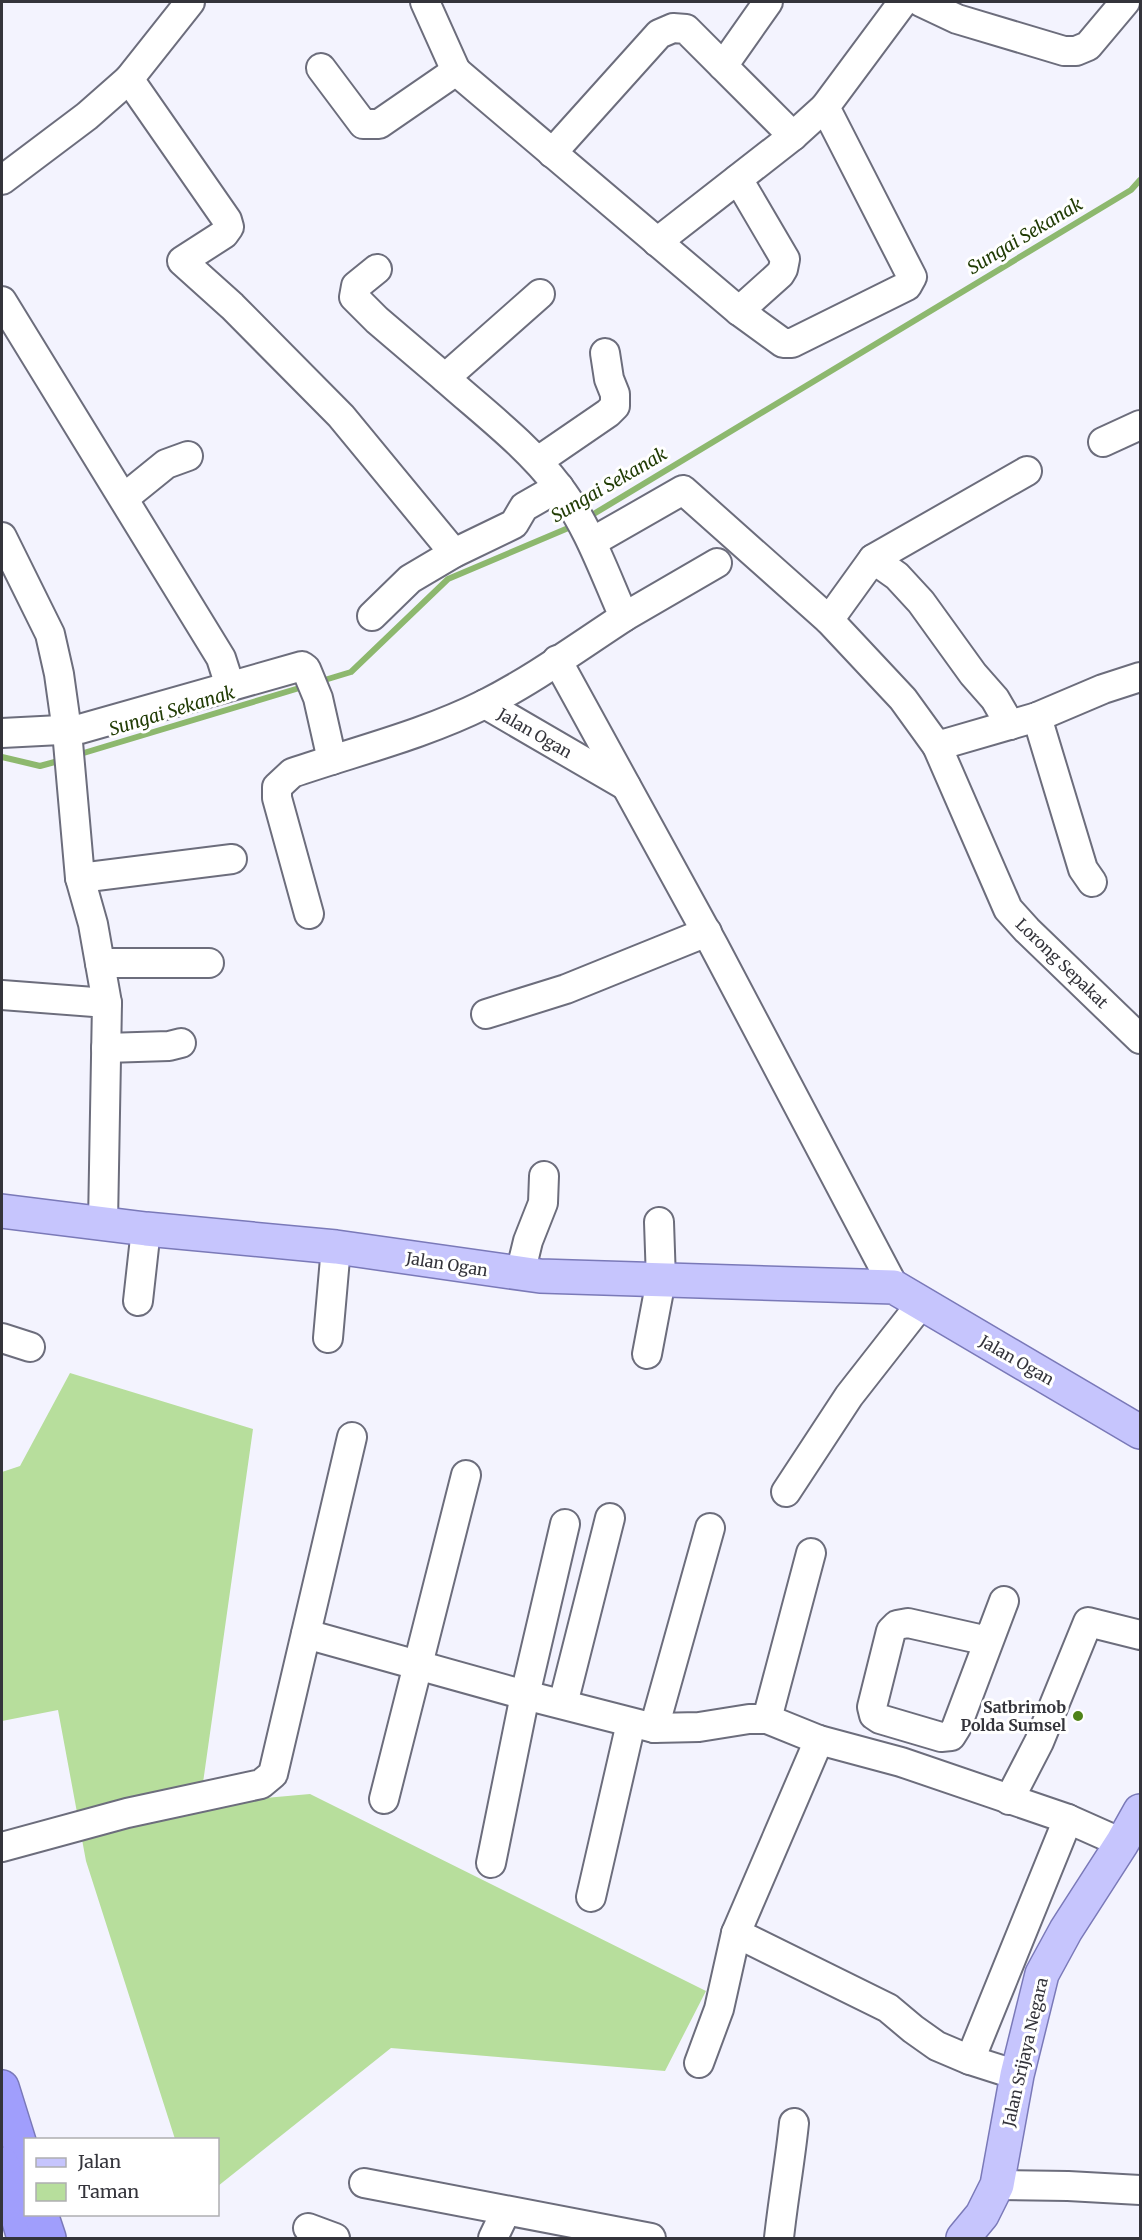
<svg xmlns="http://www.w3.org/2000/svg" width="1142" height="2240" viewBox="0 0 1142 2240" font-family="Merriweather,serif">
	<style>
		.green { fill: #b7de9c }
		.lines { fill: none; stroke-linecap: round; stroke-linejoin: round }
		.stream { stroke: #8db86e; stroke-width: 6 }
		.minor-casing { stroke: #6c6d7c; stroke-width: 32 }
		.major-casing { stroke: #7a79b8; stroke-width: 36 }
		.highway-casing { stroke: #7a79b8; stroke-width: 36 }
		.minor { stroke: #fff; stroke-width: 28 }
		.major { stroke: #c6c5fd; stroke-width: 33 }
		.highway { stroke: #a09efc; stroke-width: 33 }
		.poi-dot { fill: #4e8218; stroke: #fff; stroke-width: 2 }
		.labels { text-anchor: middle; stroke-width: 6; stroke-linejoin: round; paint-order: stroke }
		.street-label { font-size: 16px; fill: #34343b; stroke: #fff }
		.poi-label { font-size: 16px; font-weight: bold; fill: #34343b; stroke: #fff; text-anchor: end }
		.water-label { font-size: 18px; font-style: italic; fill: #213c05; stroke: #fff }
	</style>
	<rect width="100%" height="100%" fill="#f3f3fe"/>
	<polygon class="green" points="70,1373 253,1429 200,1804 310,1794 706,1991 665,2071 391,2048 218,2186 218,2140 175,2139 86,1861 58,1710 2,1721 2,1472 20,1466"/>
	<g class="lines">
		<g class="stream">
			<polyline points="587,518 1131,190 1140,180"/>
			<polyline points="318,682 351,672 448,579 573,526"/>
			<polyline points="77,755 306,686"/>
			<polyline points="2,757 40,766 62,760"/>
		</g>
		<defs>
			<g id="minor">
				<polyline points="425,2 456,71"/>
				<polyline points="921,2 957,19 1064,51 1076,51 1088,46 1125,2"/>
				<polyline points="723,66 768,2"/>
				<polyline points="321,68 363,124 379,124 456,71 739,311 783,343 792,343 907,286 912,277 825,107 903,2"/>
				<polyline points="129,79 227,220 229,227 224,234 182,261 232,306 341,416 454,553"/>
				<polyline points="552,153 659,34 673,28 686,29 793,136"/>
				<polyline points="738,179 785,259 783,269 780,274 739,311"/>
				<polyline points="2,180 87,116 129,79 190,2"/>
				<polyline points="657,242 793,136 825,107"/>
				<polyline points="377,269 356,286 354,297 377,320 445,378 540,294"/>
				<polyline points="2,301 221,658 230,686"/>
				<polyline points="1103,442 1140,425"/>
				<polyline points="538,461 608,413 615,406 615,394 609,379 605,353"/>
				<polyline points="124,498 166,464 188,456"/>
				<polyline points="2,537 50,634 59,674 67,731 80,878 93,924 107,1003"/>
				<polyline points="592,542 683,490 829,620 903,699 937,746 1037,717 1103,689 1140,677"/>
				<polyline points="873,559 897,576 921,602 973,674 995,699 1010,725"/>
				<polyline points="372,616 410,579 454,553 514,524 524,507 559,487"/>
				<polyline points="624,617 717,563"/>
				<polyline points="829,620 873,559 1027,471"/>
				<polyline points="557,660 714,946 894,1287"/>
				<polyline points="485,704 626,786"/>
				<polyline points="1037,717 1083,869 1092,882"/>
				<polyline points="2,733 80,729 302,666 306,669 318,698 332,760"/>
				<polyline points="937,746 1008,909 1027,930 1140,1039"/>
				<polyline points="80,878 232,859"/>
				<path d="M309 914 277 798V787L292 773C356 751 423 735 485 704 533 680 578 647 624 617 604 572 588 525 558 486 527 445 483 412 445 378"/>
				<polyline points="100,963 209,963"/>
				<polyline points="2,995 107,1003 103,1223"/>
				<polyline points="486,1014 566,989 707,932"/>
				<polyline points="106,1048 169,1046 181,1043"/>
				<polyline points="520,1274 528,1241 543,1203 544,1176"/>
				<polyline points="138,1301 146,1229"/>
				<polyline points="2,1338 30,1347"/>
				<polyline points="328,1338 336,1247"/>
				<polyline points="647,1354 661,1280 659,1222"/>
				<polyline points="786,1492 849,1396 921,1304"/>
				<polyline points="306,1634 525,1695 654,1728 699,1727 749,1719 767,1719 819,1740 901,1762 1068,1819 1122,1843"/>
				<polyline points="988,1641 908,1623 897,1625 891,1631 872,1707 874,1715 880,1719 941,1737 951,1736 956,1728 1004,1601"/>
				<polyline points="563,1704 610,1518"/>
				<polyline points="767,1719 811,1553"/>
				<polyline points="654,1728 710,1528"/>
				<polyline points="384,1799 466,1475"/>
				<polyline points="1009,1800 1039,1742 1088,1622 1140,1635"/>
				<polyline points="2,1847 127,1813 261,1784 273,1774 352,1437"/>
				<polyline points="491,1863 525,1695 565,1524"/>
				<polyline points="591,1897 631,1723"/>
				<polyline points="736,1933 888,2008 913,2029 937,2046 970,2060 1017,2075"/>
				<polyline points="970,2060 1068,1819"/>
				<polyline points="699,2063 719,2009 736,1933 819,1740"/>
				<polyline points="364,2183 651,2238"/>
				<polyline points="997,2185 1068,2186 1140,2190"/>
				<polyline points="308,2228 335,2238"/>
				<polyline points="493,2238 506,2211"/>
				<path d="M779 2238C783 2200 790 2162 794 2123"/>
			</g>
			<g id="major">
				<polyline points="2,1211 146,1229 336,1247 540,1276 894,1287 1140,1432"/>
				<polyline points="963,2238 982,2215 997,2185 1017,2075 1042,1974 1066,1930 1122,1843 1140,1811"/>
			</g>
			<g id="highway">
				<polyline points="2,2087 26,2164"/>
				<polyline points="2,2164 24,2238"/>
				<polyline points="41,2214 49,2238"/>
			</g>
		</defs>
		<use href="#minor" class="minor-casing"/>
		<use href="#major" class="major-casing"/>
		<use href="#highway" class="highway-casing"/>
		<use href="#minor" class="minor"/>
		<use href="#major" class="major"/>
		<use href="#highway" class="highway"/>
	</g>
	<circle class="poi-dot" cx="1078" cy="1716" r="6"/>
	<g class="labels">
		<g class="street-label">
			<text transform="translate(535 733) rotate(30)" y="6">Jalan Ogan</text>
			<text transform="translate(1062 963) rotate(44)" y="6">Lorong Sepakat</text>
			<text transform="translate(447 1264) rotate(9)" y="6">Jalan Ogan</text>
			<text transform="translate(1017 1360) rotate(30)" y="6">Jalan Ogan</text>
			<text transform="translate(1025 2052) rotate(-77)" y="6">Jalan Srijaya Negara</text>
		</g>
		<g class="poi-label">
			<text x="1066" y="1713">Satbrimob<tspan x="1066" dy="18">Polda Sumsel</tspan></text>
		</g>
		<g class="water-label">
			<text transform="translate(1025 236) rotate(-31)" y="6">Sungai Sekanak</text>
			<text transform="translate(609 485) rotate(-30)" y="6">Sungai Sekanak</text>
			<text transform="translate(172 711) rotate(-17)" y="6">Sungai Sekanak</text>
		</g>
	</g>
	<rect width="1142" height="2240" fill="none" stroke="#34343b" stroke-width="6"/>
	<rect x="24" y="2138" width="195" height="78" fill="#ffffff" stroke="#aeaeb1" stroke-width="1.5"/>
	<rect x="36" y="2158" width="30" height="9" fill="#c6c5fd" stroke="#aeaeb1" stroke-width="1.5"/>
	<text x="78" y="2168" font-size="18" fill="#34343b">Jalan</text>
	<rect x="36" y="2183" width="30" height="18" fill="#b7de9c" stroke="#aeaeb1" stroke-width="1.5"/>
	<text x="78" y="2198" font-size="18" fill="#34343b">Taman</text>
</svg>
